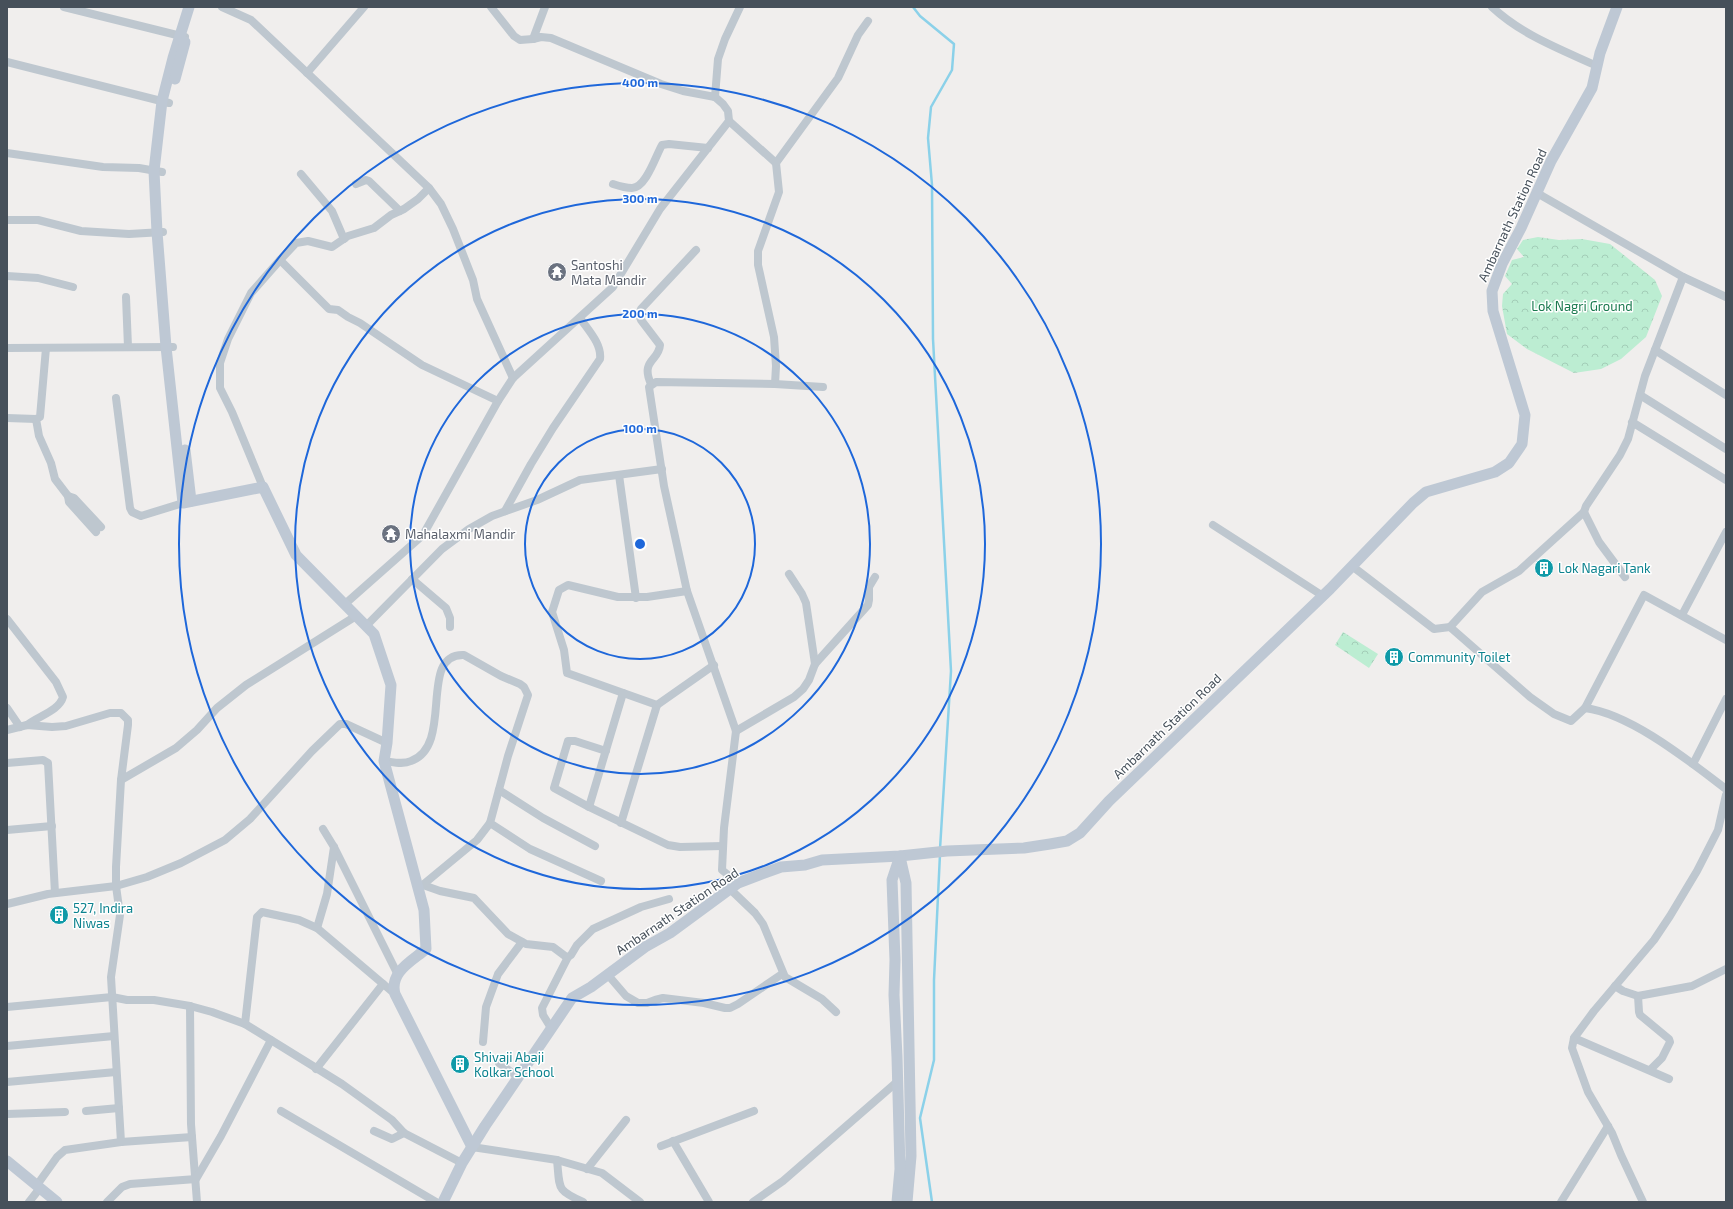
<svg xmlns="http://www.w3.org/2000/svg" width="1733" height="1209" viewBox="0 0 1733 1209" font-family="'Exo 2',sans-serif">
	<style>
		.forest { fill: url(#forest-crowns) }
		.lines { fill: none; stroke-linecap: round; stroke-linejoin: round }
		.stream { stroke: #8bd1e9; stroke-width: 2.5 }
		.street { stroke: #bec7cf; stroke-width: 8 }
		.secondary { stroke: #bec8d4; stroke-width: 11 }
		.ring { fill: none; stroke: #1e67da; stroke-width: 2 }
		.labels { text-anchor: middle; stroke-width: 3; stroke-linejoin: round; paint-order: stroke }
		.street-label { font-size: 13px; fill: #46505a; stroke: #fff }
		.worship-label { font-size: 13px; fill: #5b616d; stroke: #fff; text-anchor: start }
		.park-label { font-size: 13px; fill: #19794e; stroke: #fff }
		.culture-label { font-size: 13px; fill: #0d838f; stroke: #fff; text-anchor: start }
		.centre { fill: #1e67da; stroke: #fff; stroke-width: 2 }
		.ring-label { font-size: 12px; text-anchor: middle; font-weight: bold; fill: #1e67da; stroke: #fff; stroke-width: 3; stroke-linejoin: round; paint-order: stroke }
	</style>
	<defs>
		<pattern id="forest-crowns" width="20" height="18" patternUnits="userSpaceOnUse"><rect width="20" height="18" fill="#bcedd2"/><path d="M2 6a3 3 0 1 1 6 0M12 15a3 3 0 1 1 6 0" fill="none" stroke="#a3cdb7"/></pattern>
	</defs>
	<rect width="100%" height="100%" fill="#f0eeed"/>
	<g class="forest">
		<polygon points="1538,237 1559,240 1582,239 1610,244 1655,280 1662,296 1646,337 1621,359 1601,369 1574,373 1527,349 1507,334 1502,306 1503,294 1512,284 1505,276 1512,260 1524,257 1517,249 1523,240"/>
		<polygon points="1343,632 1378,654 1369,668 1335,645"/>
	</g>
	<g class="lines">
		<g class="stream">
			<polyline points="913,7 920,16 954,44 952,70 931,107 928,138 932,185 933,339 951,671 940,849"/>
			<polyline points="932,1202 920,1118 934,1060 934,980 940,854"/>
		</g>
		<g class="street">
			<polyline points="64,7 185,37"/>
			<polyline points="222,7 251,20 429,188 441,204 453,229 473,280 477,299 513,378"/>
			<polyline points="491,7 514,36 520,40 533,39"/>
			<path d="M1492 7C1522 35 1560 49 1597 66"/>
			<polyline points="7,62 169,103"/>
			<polyline points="307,73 364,7"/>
			<polyline points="715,97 718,59 725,39 740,7"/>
			<polyline points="729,121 776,163 779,192 758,251 758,265 774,337 776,366 775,384"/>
			<polyline points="7,153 103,167 139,168 162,172"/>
			<polyline points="776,163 838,78 858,35 868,21"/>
			<polyline points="301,174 332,211 344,239"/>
			<polyline points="356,184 366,180 369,181 400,211"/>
			<path d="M613 184C619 186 626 188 632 188 646 188 656 155 662 145L669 144 708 148"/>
			<polyline points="1537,193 1683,277 1726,297"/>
			<polyline points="7,220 38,220 81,231 129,234 163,232"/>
			<polyline points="280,260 329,309 338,310 348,317 360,323 422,365 498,401"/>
			<polyline points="7,276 38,278 73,287"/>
			<polyline points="126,297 128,347"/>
			<polyline points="7,348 173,347"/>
			<polyline points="1655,350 1726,395"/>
			<path d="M651 384C640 360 659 361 660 345L641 320 639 315 641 309 696 250"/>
			<polyline points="1640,395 1726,449"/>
			<polyline points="116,398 130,508 132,512 141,516 183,503"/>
			<polyline points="7,418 36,419 40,417 46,348"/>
			<polyline points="36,419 39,436 51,463 55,479 68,496"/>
			<polyline points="1632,422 1726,480"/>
			<polyline points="619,475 636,598"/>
			<polyline points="263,487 232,412 220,388 220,363 228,339 251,293 280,260 296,243 308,241 332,247 348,236 374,228 391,215 404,209 418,199 429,188"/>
			<path d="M505 511 531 464 553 428 600 359C602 344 588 330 580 318"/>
			<polyline points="1213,525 1323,596"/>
			<polyline points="96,532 69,502 68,496 74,498 101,527"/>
			<path d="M1352 566 1434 629 1450 627 1530 697 1554 714 1571 721 1585 708C1631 714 1689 761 1726 789"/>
			<polyline points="789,574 802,594 806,603 815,664"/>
			<polyline points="1625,577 1599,542 1584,512 1586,506 1620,455 1628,439 1645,376 1683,277"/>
			<polyline points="412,579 446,608 450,618 450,627"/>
			<polyline points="687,591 647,597 618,597 568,585 559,590 552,612 564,650 567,673 657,705 714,665"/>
			<polyline points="345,604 423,535 498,401 513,378 613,287 660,209 729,121 728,111 723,104 715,97 683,91 661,84 551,38 541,37 533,39 545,7"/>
			<polyline points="1682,615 1726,532"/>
			<path d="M7 619 56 682 63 697C59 711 38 716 27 725"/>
			<polyline points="366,626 442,549 469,529 492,516 537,500 580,480 662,469"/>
			<polyline points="1450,627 1482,592 1519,571 1584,512"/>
			<polyline points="7,708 20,727"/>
			<polyline points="1585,708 1644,595 1726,640"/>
			<polyline points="7,730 27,725 52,727 66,726 110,713 121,713 128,720 128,725 121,780"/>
			<polyline points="736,731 794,697 803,689 809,680 815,664 868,605 869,600 869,587 875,577"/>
			<polyline points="606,751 575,741 568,741 554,788 589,807 668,845 680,847 723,846"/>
			<path d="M384 761C393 762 403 765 411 761 455 745 417 653 464 655L501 676 520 684 524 687 528 695 508 756 490 823 530 849 601 881"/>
			<polyline points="7,763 43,760 48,763 55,893"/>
			<polyline points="1693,764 1726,699"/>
			<polyline points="499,790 543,818 595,846"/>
			<polyline points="589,807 623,693"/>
			<polyline points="621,823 657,705"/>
			<polyline points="323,829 334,847 397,973"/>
			<polyline points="7,830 52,826"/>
			<polyline points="738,883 722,870 724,828 736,731 687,591 664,486 649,387 656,382 775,384 823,387"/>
			<polyline points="423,885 440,891 474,898 508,934 526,944 553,947 565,956 568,957 571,955 577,945 593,929 641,907 669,899"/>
			<polyline points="419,888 477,840 490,823"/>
			<polyline points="730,889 755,913 763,924 785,977 822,999 836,1012"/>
			<polyline points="7,904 48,894 116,886 147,877 181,863 225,840 250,819 312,751 340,724 346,724 387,743"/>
			<polyline points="317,928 327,894 334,847"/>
			<polyline points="608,975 626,996 638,1003 647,1003 655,1000 663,998 704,1003 725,1008 730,1008 738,1004 782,974"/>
			<polyline points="1615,986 1623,991 1638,996 1692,986 1726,969"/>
			<polyline points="1638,996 1639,1012 1640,1015 1669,1039 1670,1042 1662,1058 1650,1070"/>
			<polyline points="190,1006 191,1124 197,1202"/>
			<polyline points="7,1007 112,997 127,1000 154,1000 190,1006 212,1012 245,1024 342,1084 392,1120 404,1133 462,1163"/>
			<polyline points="245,1024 257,917 262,912 299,920 317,928 395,994"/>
			<polyline points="551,1028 543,1015 542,1008 568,957"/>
			<polyline points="1574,1038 1669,1079"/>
			<polyline points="483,1042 486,1007 498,974 522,942"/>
			<polyline points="7,1046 114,1036"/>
			<polyline points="499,1063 518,1077"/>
			<polyline points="316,1069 383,984"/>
			<polyline points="7,1082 116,1072"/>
			<polyline points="86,1111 119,1108"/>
			<polyline points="281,1111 436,1202"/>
			<polyline points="7,1114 65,1112"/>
			<polyline points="374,1131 392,1139 404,1133"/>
			<polyline points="673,1141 709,1202"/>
			<polyline points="121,1142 111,977 120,915 116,886 116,867 121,780 176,748 197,730 217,708 246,685 356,616"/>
			<polyline points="661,1146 754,1111"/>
			<polyline points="472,1147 557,1160 602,1173 640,1202"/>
			<path d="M557 1160C560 1189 556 1190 583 1202"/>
			<polyline points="587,1169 626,1120"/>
			<polyline points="37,1185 57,1157 65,1150 121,1142 192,1137"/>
			<polyline points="29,1202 40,1188"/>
			<polyline points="107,1202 122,1187 130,1184 196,1179 221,1136 271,1040"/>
			<polyline points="753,1202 783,1181 898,1081"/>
			<polyline points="1561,1202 1608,1126"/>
			<polyline points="1643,1202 1621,1155 1612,1133 1588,1092 1572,1048 1574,1038 1594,1011 1654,940 1670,916 1697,871 1718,830 1726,795"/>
		</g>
		<g class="secondary">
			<path d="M189 7 173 58 162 101 154 171 157 232 166 347 183 503 263 487 296 555 374 634 391 685 387 743 384 761 424 910 426 949C412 961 389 972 395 994L472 1147"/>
			<polyline points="175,79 185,42"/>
			<polyline points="185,450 191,501"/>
			<polyline points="900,857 906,883 911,1156 907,1202"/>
			<polyline points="7,1161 57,1202"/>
			<polyline points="443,1202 462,1163 485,1126 572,998 591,987 645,947 670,933 738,883 759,875 781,867 805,865 822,860 900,856 947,851 1024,848 1050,844 1067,841 1080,833 1109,801 1330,589 1413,503 1426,492 1495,472 1509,463 1522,444 1525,415 1493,311 1492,291 1502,264 1521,228 1551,161 1592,88 1600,53 1617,7"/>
			<polyline points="897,1202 900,1169 897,1057 894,995 895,960 892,880 900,856"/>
		</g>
	</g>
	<g class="ring">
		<circle cx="640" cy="544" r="115"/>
		<circle cx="640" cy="544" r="230"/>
		<circle cx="640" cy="544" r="345"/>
		<circle cx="640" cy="544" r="461"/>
	</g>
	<defs>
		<symbol id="temple-disc" viewBox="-11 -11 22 22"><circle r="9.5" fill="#6b7280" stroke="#fff"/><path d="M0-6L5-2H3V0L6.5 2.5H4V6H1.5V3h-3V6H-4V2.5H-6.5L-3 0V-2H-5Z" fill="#fff"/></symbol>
		<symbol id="building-disc" viewBox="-11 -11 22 22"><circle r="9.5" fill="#0f9aa8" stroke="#fff"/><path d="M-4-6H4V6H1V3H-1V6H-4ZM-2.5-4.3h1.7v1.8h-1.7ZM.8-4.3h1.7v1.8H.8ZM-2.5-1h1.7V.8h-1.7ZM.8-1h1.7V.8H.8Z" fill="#fff"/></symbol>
	</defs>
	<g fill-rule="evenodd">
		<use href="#temple-disc" x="546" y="261" width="22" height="22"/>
		<use href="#temple-disc" x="380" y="523" width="22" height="22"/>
		<use href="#building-disc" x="1533" y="557" width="22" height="22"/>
		<use href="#building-disc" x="1383" y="646" width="22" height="22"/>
		<use href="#building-disc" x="48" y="904" width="22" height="22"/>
		<use href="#building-disc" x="449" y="1053" width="22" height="22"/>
	</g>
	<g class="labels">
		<g class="street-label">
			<text transform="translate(1512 215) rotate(-65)" y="5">Ambarnath Station Road</text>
			<text transform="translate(1167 726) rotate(-44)" y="5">Ambarnath Station Road</text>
			<text transform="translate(677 911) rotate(-34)" y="5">Ambarnath Station Road</text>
		</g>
		<g class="worship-label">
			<text x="571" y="270">Santoshi<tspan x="571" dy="15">Mata Mandir</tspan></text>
			<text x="405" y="539">Mahalaxmi Mandir</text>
		</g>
		<g class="park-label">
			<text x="1582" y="311">Lok Nagri Ground</text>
		</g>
		<g class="culture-label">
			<text x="1558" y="573">Lok Nagari Tank</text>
			<text x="1408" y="662">Community Toilet</text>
			<text x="73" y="913">527, Indira<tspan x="73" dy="15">Niwas</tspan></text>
			<text x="474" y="1062">Shivaji Abaji<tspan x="474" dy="15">Kolkar School</tspan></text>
		</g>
	</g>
	<circle cx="640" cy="544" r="6" class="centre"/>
	<g class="ring-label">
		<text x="640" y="87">400 m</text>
		<text x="640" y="203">300 m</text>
		<text x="640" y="318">200 m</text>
		<text x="640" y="433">100 m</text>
	</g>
	<rect width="1733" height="1209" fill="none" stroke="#46505a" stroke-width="16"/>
</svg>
